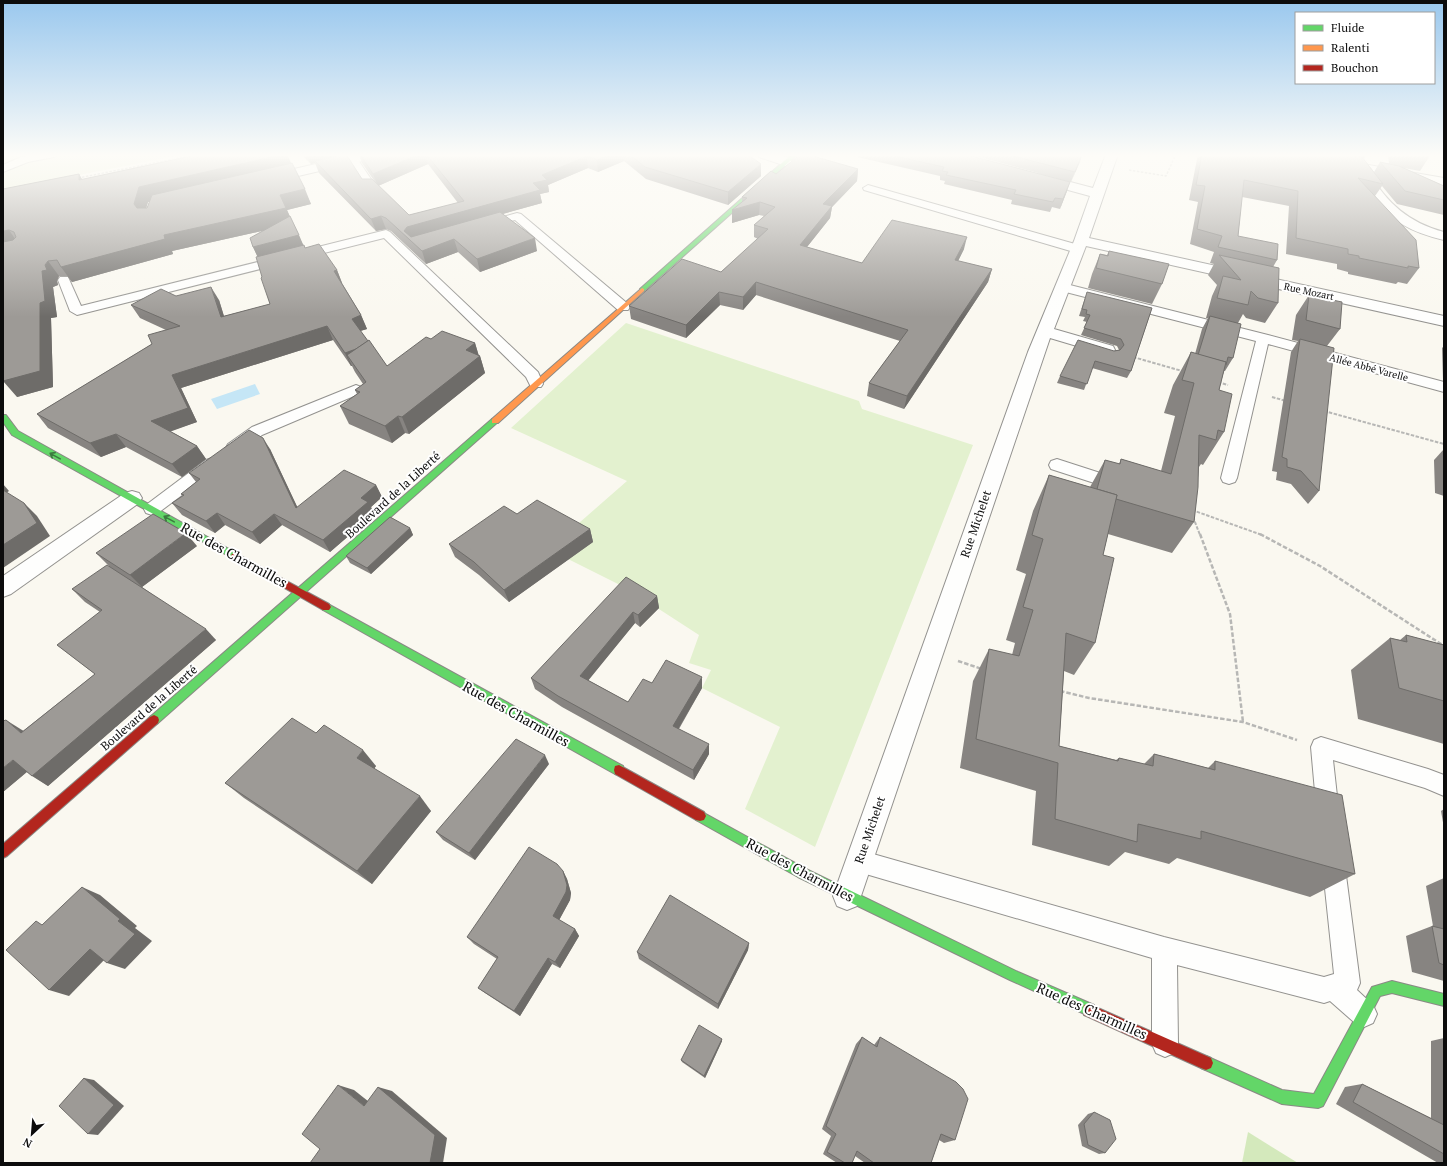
<svg xmlns="http://www.w3.org/2000/svg" width="1447" height="1166" viewBox="0 0 1447 1166" font-family="'PT Serif',serif">
	<style>
		.green { fill: #e3f1cf }
		.forest { fill: #d4e9bc }
		.cemetery { fill: #e6ebd3 }
		.water { fill: #c5e6f6 }
		.lines { fill: none; stroke-linecap: round; stroke-linejoin: round }
		.lane-casing { stroke: #93928f; stroke-width: 2 }
		.street-casing { stroke: #93928f; stroke-width: 2 }
		.fast-casing { stroke: #8a8985; stroke-width: 2 }
		.slow-casing { stroke: #8a8985; stroke-width: 2 }
		.jam-casing { stroke: #8a8985; stroke-width: 2 }
		.path-far2 { stroke: #b7b7b5; stroke-width: 1.5; stroke-dasharray: 2.5 1.5; stroke-linecap: butt }
		.path-far1 { stroke: #b7b7b5; stroke-width: 2; stroke-dasharray: 3.5 1.5; stroke-linecap: butt }
		.path { stroke: #b7b7b5; stroke-width: 2.5; stroke-dasharray: 4.5 2; stroke-linecap: butt }
		.lane { fill: #fefefd; fill-rule: evenodd }
		.street { fill: #fefefd; fill-rule: evenodd }
		.fast { fill: #63d668; fill-rule: evenodd }
		.slow { fill: #ff974d; fill-rule: evenodd }
		.jam { fill: #b3261e; fill-rule: evenodd }
		.wall { fill: #878481; fill-rule: evenodd }
		.shaded-wall { fill: #6e6c69 }
		.building { fill: #9d9a96; stroke: #6e6c69 }
		.oneway { stroke: #3c7b3f }
		.labels { text-anchor: middle; stroke-width: 4; stroke-linejoin: round; paint-order: stroke }
		.far-street-label { font-size: 10px; fill: #0c0c0c; stroke: #fff }
		.street-label { font-size: 12px; fill: #0c0c0c; stroke: #fff }
		.near-street-label { font-size: 14px; fill: #0c0c0c; stroke: #fff }
	</style>
	<rect width="100%" height="100%" fill="#faf8f0"/>
	<polygon class="green" points="626,323 859,401 862,409 973,445 815,847 745,809 780,727 702,688 711,670 689,663 699,635 628,589 568,559 571,530 627,481 511,428"/>
	<polygon class="forest" points="1248,1132 1298,1163 1242,1163"/>
	<polygon class="cemetery" points="3,154 186,154 3,190"/>
	<polygon class="water" points="255,384 260,394 217,409 211,399"/>
	<g class="lines">
		<defs>
			<g id="lane">
				<polygon points="36,154 59,154 54,157 28,162 3,172 3,165 21,157"/>
				<polygon points="344,154 354,154 377,188 376,190 368,190"/>
				<polygon points="868,185 1082,246 1084,249 1078,253 1074,252 864,190 863,188"/>
				<polygon points="517,213 521,214 628,304 630,307 628,310 618,310 515,220 485,228 479,225 481,223"/>
				<polygon points="386,230 390,232 538,372 543,384 541,387 531,387 526,377 384,238 77,315 70,311 58,280 60,277 68,277 81,306"/>
				<polygon points="1062,283 1268,335 1444,382 1444,392 1268,344 1237,478 1235,482 1229,484 1223,482 1221,478 1256,341 1058,290 1056,287 1058,284"/>
				<polygon points="356,385 361,387 363,390 361,393 262,435 240,452 234,453 228,452 226,448 228,444 252,427"/>
				<polygon points="212,458 218,460 220,464 218,468 158,513 152,515 146,513 144,509 146,505 206,460"/>
				<polygon points="1057,459 1125,481 1127,485 1125,489 1119,491 1051,469 1049,465 1051,461"/>
				<polygon points="1321,737 1428,769 1444,775 1444,796 1425,788 1333,760 1339,814 1336,822 1328,825 1320,822 1317,814 1311,747 1314,740"/>
				<polygon points="1333,849 1341,852 1344,860 1360,983 1357,990 1373,1005 1377,1014 1373,1023 1364,1027 1355,1023 1330,1001 1324,1003 1177,965 1178,1044 1174,1053 1165,1057 1156,1053 1152,1044 1152,958 859,872 851,869 848,861 851,853 859,850 1164,937 1324,977 1334,974 1322,860 1325,852"/>
			</g>
			<g id="street">
				<polygon points="360,154 382,154 380,157 268,183 261,179 263,176"/>
				<path d="M757 154C767 154 785 152 792 162L786 166 759 157Z"/>
				<polygon points="1106,154 1118,154 1089,238 1444,316 1444,326 1086,246 1054,329 1113,346 1115,350 1113,354 1107,355 1050,338 861,896 857,906 847,910 837,906 833,896 1028,352 1074,241 1090,196 1035,181 1033,178 1040,174 1093,188"/>
				<path d="M1278 154H1305L1444 178V186L1369 173C1387 203 1409 223 1444 232V240C1411 232 1394 223 1372 196 1366 188 1359 179 1354 170L1284 158 1280 157Z"/>
				<polygon points="132,491 139,493 142,498 139,503 11,594 3,597 3,576 125,493"/>
			</g>
			<g id="fast">
				<polygon points="792,154 798,154 644,291 640,291 640,289"/>
				<polygon points="3,415 6,415 18,431 238,554 239,556 238,558 232,558 12,435 3,422"/>
				<polygon points="492,419 498,419 499,421 158,723 154,725 150,723 149,720 150,717"/>
				<polygon points="326,603 623,766 624,770 623,774 619,775 615,774 323,610 321,607 323,604"/>
				<polygon points="700,811 806,869 1018,972 1094,1005 1095,1010 1094,1015 1089,1016 1010,980 798,877 696,820 694,816 696,812"/>
				<polygon points="1392,981 1444,994 1444,1006 1392,993 1380,996 1323,1106 1318,1108 1282,1104 1201,1068 1199,1063 1201,1058 1206,1056 1282,1090 1314,1094 1372,987"/>
			</g>
			<polygon id="slow" points="642,288 644,289 644,291 498,423 492,423 492,419"/>
			<g id="jam">
				<polygon points="235,553 329,604 331,607 329,610 323,610 232,558 231,556 232,554"/>
				<polygon points="154,715 158,717 159,720 158,723 7,856 3,858 3,844 150,717"/>
				<polygon points="619,765 704,812 706,816 704,820 700,821 696,820 615,774 614,770 615,766"/>
				<polygon points="1089,1004 1211,1058 1213,1063 1211,1068 1206,1070 1201,1068 1084,1015 1083,1010 1084,1005"/>
			</g>
		</defs>
		<use href="#lane" class="lane-casing"/>
		<use href="#street" class="street-casing"/>
		<use href="#fast" class="fast-casing"/>
		<use href="#slow" class="slow-casing"/>
		<use href="#jam" class="jam-casing"/>
		<g class="path-far2">
			<polyline points="1438,154 1444,159"/>
			<polyline points="1129,170 1166,176 1176,154"/>
			<polyline points="78,178 200,154"/>
		</g>
		<g class="path-far1">
			<polyline points="1133,357 1182,371"/>
			<polyline points="1218,382 1228,385"/>
			<polyline points="1272,397 1286,401"/>
			<polyline points="1324,411 1444,444"/>
			<polyline points="1192,510 1262,535"/>
			<polyline points="1193,517 1200,535"/>
		</g>
		<g class="path">
			<polyline points="1200,534 1230,614 1243,722"/>
			<polyline points="1260,534 1320,566 1444,646"/>
			<polyline points="958,661 982,669"/>
			<polyline points="1060,691 1089,698 1243,722 1297,740"/>
		</g>
		<use href="#lane" class="lane"/>
		<use href="#street" class="street"/>
		<use href="#fast" class="fast"/>
		<use href="#slow" class="slow"/>
		<use href="#jam" class="jam"/>
	</g>
	<g class="wall">
		<path d="M201 154H287L291 163 311 204 287 210 303 245 305 248 337 270 342 283 361 315 367 329 360 331 387 366 431 339 475 343 479 356H480L485 373 409 434 405 433 392 443 349 424 340 406 357 394 355 390 363 384 355 372 352 366H351L333 340 181 388 197 422 170 431 197 446 206 459 182 477 126 447 101 457 48 428 37 414 152 344 166 330 140 318 131 305 176 296 219 300 224 316 270 304 262 277 258 257 253 247 266 230 172 251 173 254 72 282 67 276H59L57 281 58 285 53 287 57 317 51 318 53 387 17 397 3 189 79 174 82 180ZM150 201 147 208H146L148 202Z"/>
		<path d="M301 154H344L362 179 375 182 362 163 359 154H515L517 155H575L574 154H747L761 176 728 205 646 179 624 161 598 172 588 168 548 185 549 192 540 194 542 203 502 214 537 251 480 272 458 252 426 264 391 231 386 229 376 231 319 173 315 163 311 164ZM428 164 458 203 409 215 378 186Z"/>
		<polygon points="857,154 964,154 1067,191 1060,209 1052,207 1050,212 1011,204 1012,200 944,184 945,181 940,180 940,176 857,157"/>
		<polygon points="968,154 1082,154 1071,182"/>
		<polygon points="1198,154 1367,154 1364,159 1374,172 1380,162 1389,164 1388,154 1431,154 1420,171 1404,168 1444,186 1444,215 1397,204 1382,186 1375,196 1419,268 1407,284 1398,282 1396,284 1348,274 1348,272 1337,269 1337,264 1286,254 1289,206 1242,197 1238,236 1277,260 1273,267 1278,303 1265,323 1246,318 1243,314 1238,323 1233,358 1225,371 1224,371 1219,390 1224,432 1203,465 1201,464 1199,467 1194,522 1172,553 1108,534 1103,555 1095,643 1074,675 1064,671 1059,746 1116,760 1119,758 1144,764 1154,754 1208,768 1215,761 1355,874 1310,897 1177,858 1169,864 1125,852 1109,866 1032,845 1036,791 960,768 973,681 989,649 1012,655 1015,643 1006,640 1026,574 1016,570 1033,511 1049,475 1090,487 1105,460 1119,464 1121,459 1161,471 1175,416 1164,413 1173,385 1191,352 1195,354 1202,329 1208,318 1206,318 1212,296 1217,285 1208,275 1214,264 1210,263 1214,252 1190,244 1198,202 1189,200"/>
		<polygon points="858,169 857,181 832,207 830,218 807,247 862,263 964,249 958,261 992,269 988,282 904,409 867,396 869,383 900,341 756,295 743,310 720,305 686,338 631,319 629,306 721,272 758,239 754,237 754,225 764,216 759,215 732,223 742,202 742,197 776,174"/>
		<polygon points="1109,251 1162,284 1152,304 1088,288 1092,274 1100,254 1107,255"/>
		<polygon points="1087,292 1152,308 1131,371 1127,378 1092,368 1084,390 1057,383 1060,376 1114,351 1119,350 1117,346 1081,335 1087,322 1083,321 1085,317 1079,316"/>
		<polygon points="1309,295 1340,329 1327,346 1319,491 1308,504 1291,484 1276,480 1277,472 1272,471 1291,352 1298,341 1292,340 1296,315"/>
		<polygon points="1444,346 1444,381 1443,380 1442,348"/>
		<polygon points="270,449 297,507 376,485 382,497 371,507 374,514 330,552 282,525 260,544 225,525 215,533 182,515 172,503 183,496 181,494 196,482 189,473"/>
		<polygon points="1444,449 1444,496 1435,493 1434,460"/>
		<polygon points="517,514 590,529 593,542 509,602 479,575 455,557 449,544"/>
		<polygon points="410,528 413,535 371,574 350,563 346,556"/>
		<polygon points="197,546 142,587 216,640 48,786 27,772 3,792 22,730 23,731 95,674 57,645 100,612 85,602 72,589 109,566 96,553"/>
		<polygon points="657,596 659,608 640,627 635,623 588,680 628,702 652,683 702,688 679,729 709,754 694,780 562,707 535,689 531,678"/>
		<polygon points="1406,635 1444,645 1444,744 1358,719 1351,670 1390,638 1400,640"/>
		<polygon points="316,733 376,766 374,769 431,811 372,884 244,798 225,783"/>
		<polygon points="549,764 475,860 443,840 436,832"/>
		<polygon points="1444,809 1444,828 1441,811"/>
		<polygon points="563,871 567,879 571,893 570,900 559,920 575,929 579,936 560,968 552,964 520,1016 485,993 478,988 497,959 474,944 467,937"/>
		<polygon points="1444,878 1444,981 1412,972 1406,936 1432,926 1433,926 1426,886"/>
		<polygon points="749,943 748,950 718,1009 639,959 637,952"/>
		<polygon points="862,1037 874,1045 880,1037 955,1140 944,1143 939,1140 931,1163 865,1163 855,1156 852,1163 837,1163 823,1154 831,1136 822,1129 856,1044"/>
		<polygon points="1444,1038 1444,1163 1438,1163 1336,1104 1345,1087 1362,1084 1431,1118 1431,1041"/>
		<polygon points="722,1039 722,1041 705,1078 682,1062 681,1060"/>
		<polygon points="1094,1112 1105,1153 1099,1154 1082,1146 1078,1125 1088,1114"/>
	</g>
	<g class="shaded-wall">
		<polygon points="285,154 287,154 293,168 148,202 143,219 134,204 139,187"/>
		<polygon points="307,154 344,154 315,161 315,163 311,164"/>
		<polygon points="420,154 425,154 428,164 378,186 373,174"/>
		<polygon points="612,154 624,154 624,161 598,172 597,160"/>
		<polygon points="1082,154 1080,162 1071,182 1075,172"/>
		<polygon points="587,156 588,168 548,185 549,192 540,194 542,203 411,240 404,231 407,227 533,183 542,175"/>
		<polygon points="761,164 761,176 728,205 728,192"/>
		<polygon points="858,169 857,181 832,207 830,218 799,257 800,245 823,204"/>
		<polygon points="79,174 88,189 79,180"/>
		<polygon points="1070,182 1067,191 1060,209 1063,199"/>
		<polygon points="305,189 311,204 287,210 293,224 172,251 173,254 72,282 61,267 164,235 280,195"/>
		<polygon points="760,202 759,215 732,223 732,210"/>
		<polygon points="381,216 386,229 376,231 371,219"/>
		<polygon points="9,230 20,246 3,247 3,231"/>
		<polygon points="299,235 305,249 259,260 253,247"/>
		<polygon points="967,237 964,249 952,273 955,260"/>
		<polygon points="535,238 537,251 480,272 477,259"/>
		<polygon points="454,239 458,252 426,264 422,251"/>
		<polygon points="48,261 59,276 57,281 58,285 53,287 57,317 51,318 53,387 17,397 3,381 40,303 42,271"/>
		<polygon points="992,269 988,282 904,409 907,396"/>
		<polygon points="337,270 342,283 339,284 334,271"/>
		<polygon points="756,282 756,295 743,310 743,297"/>
		<polygon points="211,287 219,300 228,330 221,317"/>
		<polygon points="719,292 720,305 686,338 686,325"/>
		<polygon points="361,315 367,329 357,332 352,319"/>
		<polygon points="327,326 333,340 181,388 197,422 161,435 151,421 172,375"/>
		<polygon points="475,343 479,357 480,356 485,373 409,434 402,417 466,350"/>
		<polygon points="370,344 347,355 352,366 351,366 345,353"/>
		<polygon points="398,416 405,433 392,443 385,426"/>
		<polygon points="116,434 126,447 101,457 90,443"/>
		<polygon points="263,438 270,449 303,519 296,508"/>
		<polygon points="197,446 206,459 182,477 172,464"/>
		<polygon points="3,484 9,491 3,495"/>
		<polygon points="376,485 382,497 371,507 374,514 330,552 323,540 361,498"/>
		<polygon points="24,503 37,516 50,536 3,568 3,545"/>
		<polygon points="217,513 225,525 215,533 206,521"/>
		<polygon points="274,514 282,525 260,544 252,532"/>
		<polygon points="410,528 413,535 371,574 367,568"/>
		<polygon points="590,529 593,542 509,602 504,590"/>
		<polygon points="186,533 197,546 142,587 130,575"/>
		<polygon points="657,596 659,608 640,627 638,615"/>
		<polygon points="633,612 635,623 583,687 580,676"/>
		<polygon points="206,629 216,640 48,786 32,776"/>
		<polygon points="702,677 702,688 674,736 673,726"/>
		<polygon points="6,720 22,730 37,744 21,733"/>
		<polygon points="709,744 709,754 694,780 693,770"/>
		<polygon points="363,750 376,766 370,774 357,758"/>
		<polygon points="545,755 549,764 475,860 469,853"/>
		<polygon points="13,760 29,770 3,792 3,768"/>
		<polygon points="420,796 431,811 372,884 357,871"/>
		<polygon points="563,871 567,879 571,893 570,900 557,924 553,916"/>
		<polygon points="82,887 100,895 137,926 135,928 152,941 125,969 107,963 118,921"/>
		<polygon points="575,929 579,936 560,968 555,962"/>
		<polygon points="749,943 748,950 718,1009 718,1004"/>
		<polygon points="90,949 108,956 69,996 49,990"/>
		<polygon points="548,958 552,964 520,1016 514,1011"/>
		<polygon points="722,1039 722,1041 705,1078 704,1076"/>
		<polygon points="84,1078 94,1080 124,1106 98,1135 88,1134"/>
		<polygon points="338,1085 354,1090 378,1109 364,1106"/>
		<polygon points="378,1087 392,1091 447,1138 443,1163 430,1163"/>
	</g>
	<g class="building">
		<polygon points="201,154 285,154 139,187 134,204 137,208 147,208 152,195 292,163 305,189 280,195 286,208 164,235 165,239 61,267 57,260 48,261 45,265 47,270 42,271 45,301 40,303 40,371 3,381 3,242 13,240 16,237 14,232 9,230 3,231 3,189 79,174 79,180"/>
		<polygon points="346,154 362,179 372,179 409,215 464,201 426,154 515,154 517,155 612,154 597,160 587,156 542,175 547,180 533,183 540,190 407,227 404,231 411,237 500,212 535,238 477,259 454,239 422,251 386,218 381,216 371,219 315,161"/>
		<polygon points="360,154 420,154 373,174"/>
		<polygon points="629,154 747,154 761,164 728,192 645,167"/>
		<polygon points="801,154 806,154 858,169 823,204 832,206 800,245 862,263 892,220 967,237 955,260 992,269 907,396 869,383 908,330 756,282 743,297 719,292 686,325 629,306 682,259 721,272 768,229 754,225 775,207 760,202 732,210 747,198 742,197 771,171 776,174"/>
		<polygon points="885,154 964,154 1070,182 1063,199 1055,198 1053,202 1014,194 1016,190 946,175 948,172 942,171 944,167"/>
		<polygon points="1005,154 1082,154 1075,172"/>
		<polygon points="1202,154 1347,154 1362,157 1383,184 1358,178 1416,240 1419,268 1408,266 1408,268 1359,258 1359,256 1348,254 1348,249 1296,238 1298,191 1244,180 1238,236 1278,244 1277,260 1218,247 1222,236 1197,229 1205,186 1196,185"/>
		<polygon points="1380,162 1399,166 1444,186 1444,200 1405,191"/>
		<polygon points="290,216 299,235 253,247 250,238"/>
		<polygon points="319,244 337,270 334,271 361,315 352,319 368,341 356,349 345,353 327,326 172,375 188,408 151,421 197,446 172,464 116,434 90,443 37,414 152,344 148,335 180,326 131,305 161,289 176,296 211,287 221,317 270,304 261,278 262,277 256,257 304,245 305,248"/>
		<polygon points="1109,251 1169,264 1162,284 1096,268 1100,254 1108,256"/>
		<polygon points="1219,255 1279,268 1278,303 1258,298 1251,291 1248,305 1217,298 1223,276 1241,280"/>
		<polygon points="1087,292 1152,308 1131,371 1095,361 1087,384 1060,376 1078,340 1114,351 1120,350 1124,345 1121,339 1084,328 1090,315 1086,314 1087,310 1082,309"/>
		<polygon points="1309,295 1342,302 1340,329 1306,320"/>
		<polygon points="1210,316 1241,324 1233,358 1228,357 1226,365 1225,364 1226,362 1198,355"/>
		<polygon points="442,331 475,343 466,350 480,356 402,417 398,416 385,426 340,406 360,392 355,390 366,382 347,355 369,340 387,366 426,337 431,339"/>
		<polygon points="1300,339 1334,348 1319,491 1301,471 1287,467 1287,459 1282,457"/>
		<polygon points="1191,352 1226,362 1219,390 1232,394 1224,432 1218,430 1216,440 1199,435 1198,487 1194,522 1116,499 1117,495 1097,489 1105,460 1120,464 1121,459 1171,474 1194,383 1182,380"/>
		<polygon points="249,430 263,438 296,508 344,470 376,485 361,498 368,502 323,540 274,514 252,532 217,513 206,521 172,503 184,495 181,494 200,479 189,473"/>
		<polygon points="1049,475 1117,495 1103,555 1114,558 1095,643 1066,633 1059,746 1118,761 1119,758 1153,766 1154,754 1215,770 1215,761 1342,795 1355,874 1201,831 1201,839 1138,824 1137,842 1055,819 1058,763 976,739 989,649 1019,656 1033,610 1023,607 1043,539 1032,535"/>
		<polygon points="3,490 24,503 37,523 3,545"/>
		<polygon points="537,500 590,529 504,590 474,562 449,544 504,506 517,514"/>
		<polygon points="153,514 186,533 130,575 96,553"/>
		<polygon points="390,517 410,528 367,568 346,556"/>
		<polygon points="107,565 206,629 32,776 13,760 3,768 3,721 6,720 21,733 95,674 57,645 102,610 72,589"/>
		<polygon points="626,577 657,596 638,615 633,612 580,676 628,702 643,679 652,683 666,660 702,677 673,726 709,744 693,770 558,696 531,678"/>
		<polygon points="1406,635 1444,645 1444,701 1399,688 1390,638 1407,642"/>
		<polygon points="292,718 316,733 324,725 363,750 357,758 420,796 357,871 225,783"/>
		<polygon points="516,739 545,755 469,853 436,832"/>
		<polygon points="529,847 557,864 563,871 567,885 566,892 553,916 575,929 555,962 548,958 514,1011 478,988 498,957 467,937"/>
		<polygon points="82,887 120,919 118,921 135,934 107,963 90,949 49,990 6,950 36,921 42,925"/>
		<polygon points="670,895 749,943 718,1004 637,952"/>
		<polygon points="1432,926 1444,929 1444,965 1439,963"/>
		<polygon points="699,1025 722,1039 704,1076 681,1060"/>
		<polygon points="862,1037 877,1047 880,1037 956,1082 963,1089 968,1099 955,1140 941,1134 931,1163 874,1163 857,1151 852,1163 845,1163 827,1152 836,1134 826,1126"/>
		<polygon points="84,1078 114,1105 88,1134 59,1106"/>
		<polygon points="1362,1084 1444,1125 1444,1154 1353,1102"/>
		<polygon points="338,1085 364,1106 378,1087 435,1135 430,1163 310,1163 320,1149 302,1134"/>
		<polygon points="1094,1112 1110,1120 1116,1139 1105,1153 1088,1145 1084,1124"/>
	</g>
	<defs><path id="oneway-shaft" d="M-6 0H5M1.5-3L5.5 0L1.5 3" fill="none" stroke-width="1.6" stroke-linecap="round" stroke-linejoin="round"/></defs>
	<g class="oneway">
		<use href="#oneway-shaft" transform="translate(55 456) rotate(-151)"/>
		<use href="#oneway-shaft" transform="translate(169 519) rotate(-151)"/>
	</g>
	<linearGradient id="sky" x2="0" y2="1"><stop stop-color="#9ac8ee"/><stop offset="0.49" stop-color="#fdfcf8"/><stop offset="1" stop-color="#fdfcf8" stop-opacity="0"/></linearGradient>
	<rect width="1447" height="317" fill="url(#sky)"/>
	<g class="labels">
		<g class="far-street-label">
			<text transform="translate(1309 291) rotate(12)" y="4">Rue Mozart</text>
			<text transform="translate(1369 367) rotate(15)" y="4">Allée Abbé Varelle</text>
		</g>
		<g class="street-label">
			<text transform="translate(393 495) rotate(-42)" y="4">Boulevard de la Liberté</text>
			<text transform="translate(976 524) rotate(-71)" y="4">Rue Michelet</text>
			<text transform="translate(149 708) rotate(-41)" y="4">Boulevard de la Liberté</text>
			<text transform="translate(870 830) rotate(-71)" y="4">Rue Michelet</text>
		</g>
		<g class="near-street-label">
			<text transform="translate(234 555) rotate(29)" y="5">Rue des Charmilles</text>
			<text transform="translate(516 714) rotate(29)" y="5">Rue des Charmilles</text>
			<text transform="translate(800 870) rotate(28)" y="5">Rue des Charmilles</text>
			<text transform="translate(1092 1011) rotate(24)" y="5">Rue des Charmilles</text>
		</g>
	</g>
	<rect width="1447" height="1166" fill="none" stroke="#0c0c0c" stroke-width="8"/>
	<rect x="1295" y="12" width="140" height="72" fill="#ffffff" stroke="#9e9e9e"/>
	<rect x="1303" y="25" width="20" height="6" fill="#63d668" stroke="#9e9e9e"/>
	<text x="1331" y="32" font-size="12" fill="#0c0c0c">Fluide</text>
	<rect x="1303" y="45" width="20" height="6" fill="#ff974d" stroke="#9e9e9e"/>
	<text x="1331" y="52" font-size="12" fill="#0c0c0c">Ralenti</text>
	<rect x="1303" y="65" width="20" height="6" fill="#b3261e" stroke="#9e9e9e"/>
	<text x="1331" y="72" font-size="12" fill="#0c0c0c">Bouchon</text>
	<g transform="translate(32 1134) rotate(206)" stroke="#ffffff" stroke-width="3" paint-order="stroke">
	<path d="M0-3L7 15L0 10L-7 15Z" fill="#0c0c0c"/>
	<text y="-6" font-size="11" font-weight="bold" text-anchor="middle" fill="#0c0c0c">N</text>
	</g>
</svg>
